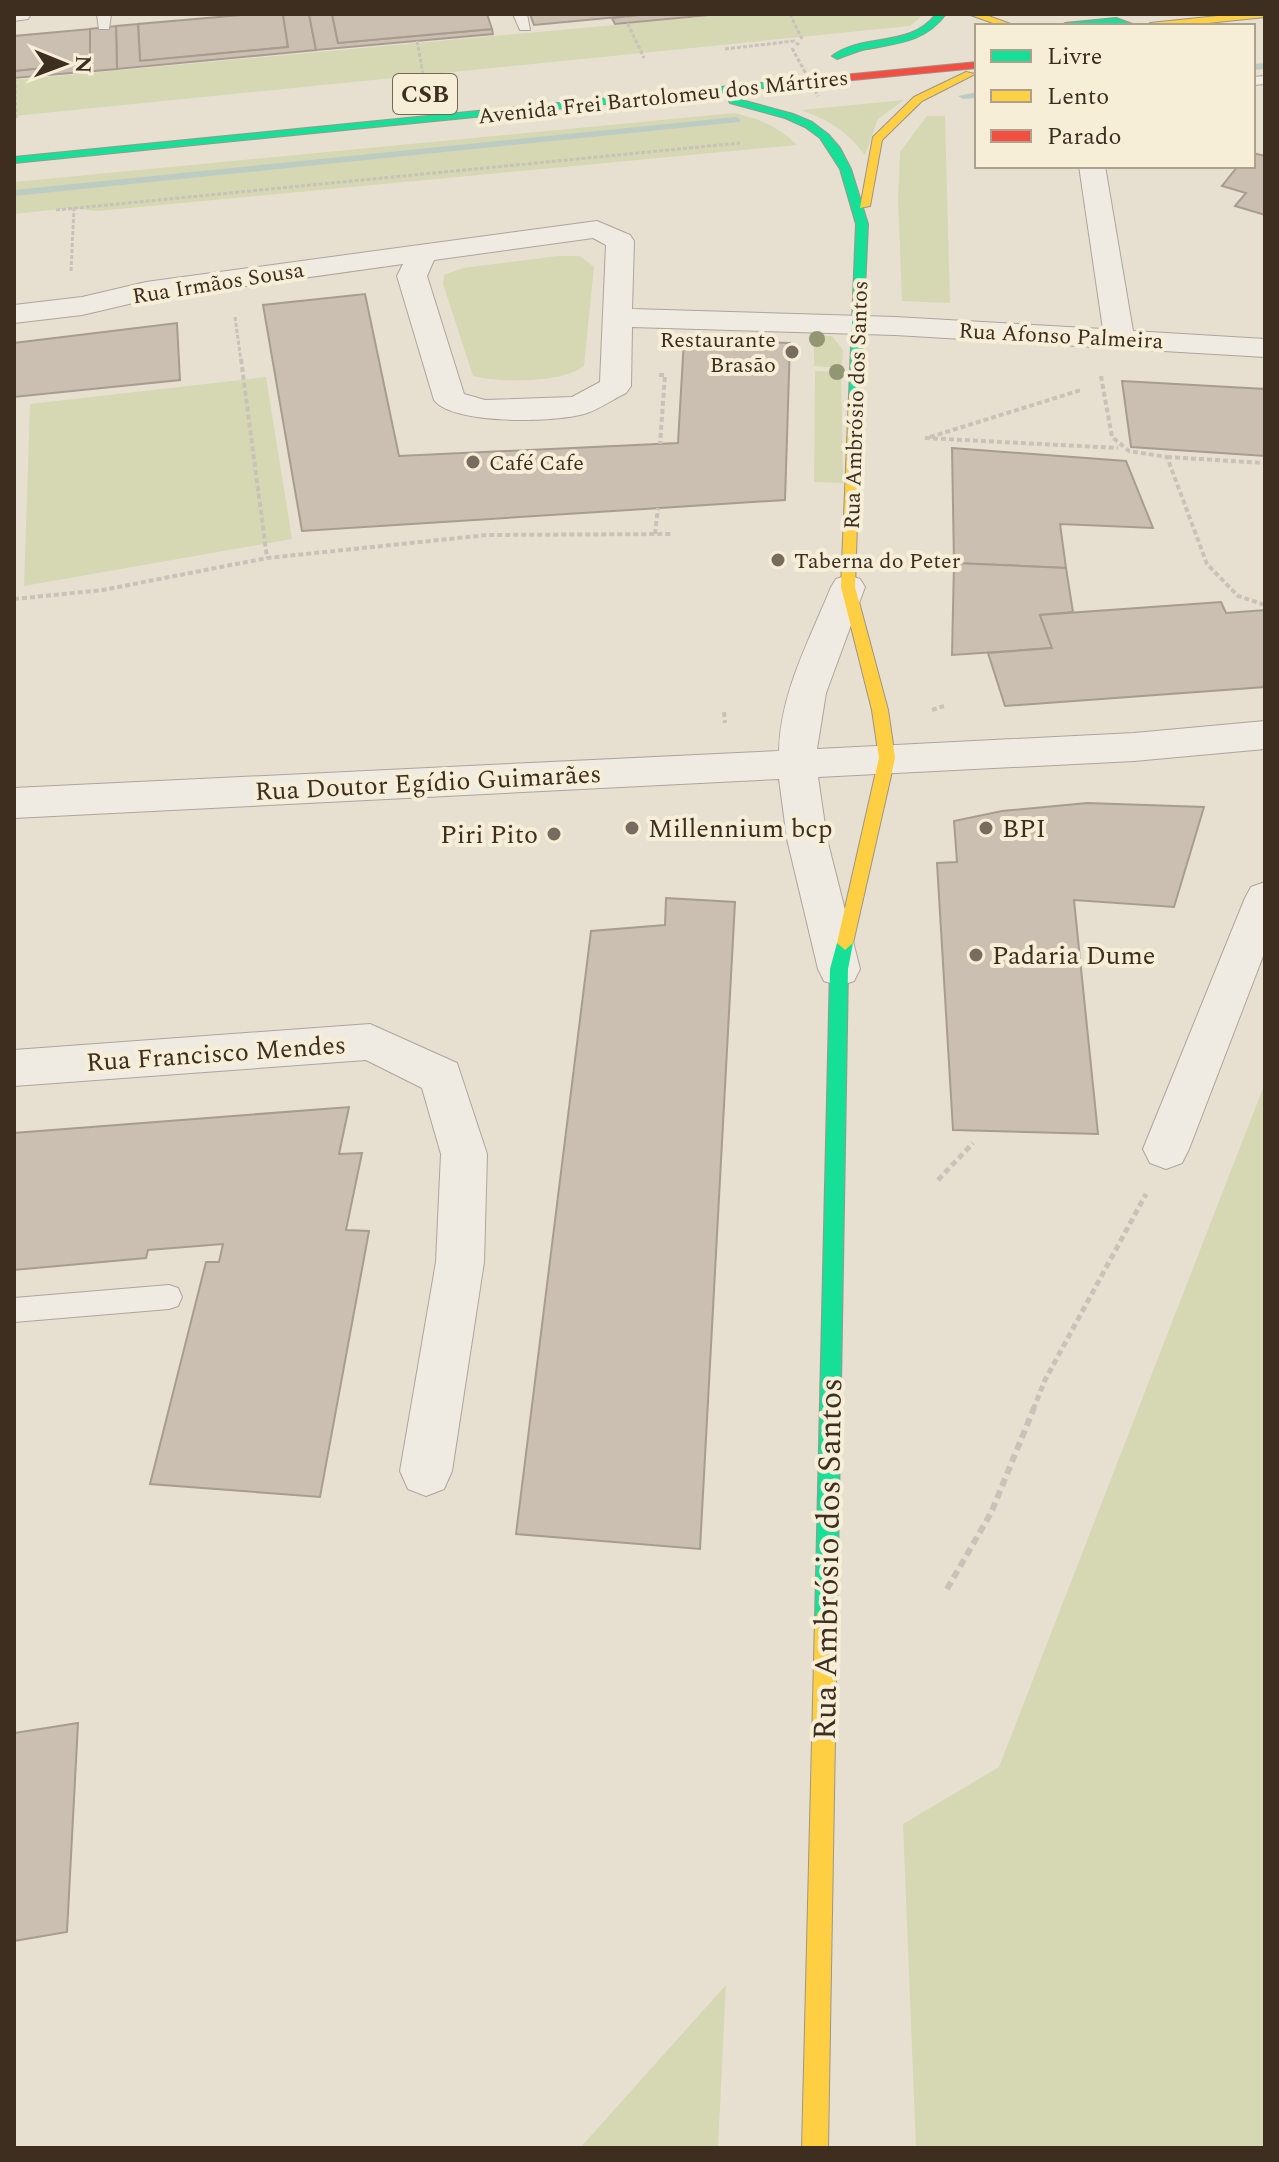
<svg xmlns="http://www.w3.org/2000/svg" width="1279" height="2162" viewBox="0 0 1279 2162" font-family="Spectral,serif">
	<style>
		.green { fill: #d6d7b3 }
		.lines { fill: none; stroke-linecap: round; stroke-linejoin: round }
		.stream { fill: #bcccc2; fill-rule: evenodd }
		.building { fill: #cbbfb2; stroke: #a89c90; stroke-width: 2 }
		.lane-casing { stroke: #ada599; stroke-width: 2 }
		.street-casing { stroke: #ada599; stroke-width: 2 }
		.fast-casing { stroke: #9c958a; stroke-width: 2 }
		.slow-casing { stroke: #9c958a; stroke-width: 2 }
		.jam-casing { stroke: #9c958a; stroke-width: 2 }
		.path-far3 { stroke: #c8c2b9; stroke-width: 3; stroke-dasharray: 4 2; stroke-linecap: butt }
		.path-far2 { stroke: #c8c2b9; stroke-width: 4; stroke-dasharray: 5 3; stroke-linecap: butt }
		.path-far1 { stroke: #c8c2b9; stroke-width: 5; stroke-dasharray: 6 4; stroke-linecap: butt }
		.path { stroke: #c8c2b9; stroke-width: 6; stroke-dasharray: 8 5; stroke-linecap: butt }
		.lane { fill: #efebe3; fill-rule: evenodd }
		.street { fill: #efebe3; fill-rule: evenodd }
		.fast { fill: #16e098; fill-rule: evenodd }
		.slow { fill: #ffcf43; fill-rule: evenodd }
		.jam { fill: #f24e42; fill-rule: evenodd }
		.path-bridge { stroke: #c8c2b9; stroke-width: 3; stroke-dasharray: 4 2; stroke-linecap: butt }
		.tree { fill: #929673 }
		.poi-dot { fill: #786c5e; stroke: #f7eed8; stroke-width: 3 }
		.labels { text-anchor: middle; stroke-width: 8; stroke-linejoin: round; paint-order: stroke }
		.far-street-label { font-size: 22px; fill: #3d2e20; stroke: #f7eed8 }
		.far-poi-label { font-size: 22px; fill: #3d2e20; stroke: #f7eed8; text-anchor: start }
		.shield { fill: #f7eed8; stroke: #756857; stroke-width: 2 }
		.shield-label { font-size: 24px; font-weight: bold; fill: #3d2e20 }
		.street-label { font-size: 26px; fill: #3d2e20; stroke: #f7eed8 }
		.poi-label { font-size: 26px; fill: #3d2e20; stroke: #f7eed8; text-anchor: start }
		.near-street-label { font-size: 32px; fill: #3d2e20; stroke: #f7eed8 }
	</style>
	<rect width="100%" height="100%" fill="#e7e0d1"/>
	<g class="green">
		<polygon points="734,14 924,14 910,26 14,116 14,80"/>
		<path d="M904 100 878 119 865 155C847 131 829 120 801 110Z"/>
		<path d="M734 113C760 119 778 126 797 145L98 211 70 208 14 214V182Z"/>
		<polygon points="927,116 945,116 950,303 902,301 898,200 900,152"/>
		<path d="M558 256H580L594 267 584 366C563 383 499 383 473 376L443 284 444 275 463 268Z"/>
		<polygon points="814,335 832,336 843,350 842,368 814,366"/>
		<polygon points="815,371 841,372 843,483 814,482"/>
		<polygon points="266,377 292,539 24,586 30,404"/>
		<polygon points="1265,1083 1265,2148 916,2148 903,1824 999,1767"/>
		<polygon points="726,1985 718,2148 580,2148"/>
	</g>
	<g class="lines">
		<g class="stream">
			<polygon points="1265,63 1265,69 1253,70 1253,64"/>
			<polygon points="977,92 977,98 963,99 958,96"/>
			<polygon points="736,117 741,120 739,122 14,196 14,190"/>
		</g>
	</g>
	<g class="building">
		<polygon points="253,14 283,14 288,47 140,61 138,24"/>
		<polygon points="283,14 309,14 316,50 117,69 116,26 138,24 140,61 288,47"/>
		<polygon points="309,14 332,14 338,43 492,29 493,34 316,50"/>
		<polygon points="332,14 487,14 492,29 338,43"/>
		<polygon points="530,14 650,14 534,25"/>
		<polygon points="650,14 709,14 710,15 615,24 612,18"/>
		<polygon points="116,26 117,69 14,78 14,71 90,63 90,29"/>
		<polygon points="90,29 90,63 14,71 14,36"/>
		<polygon points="1253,153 1265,156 1265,215 1235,206 1246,193 1222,186 1238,166 1253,166"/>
		<polygon points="365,294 399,456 678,443 684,339 790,343 785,500 302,531 263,305"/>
		<polygon points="177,323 180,380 14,397 14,343"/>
		<polygon points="1122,381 1265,389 1265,456 1131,447"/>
		<polygon points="952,448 1126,461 1153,528 1060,524 1066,568 954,563"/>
		<polygon points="954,563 1066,568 1073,612 1040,615 1052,648 952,655"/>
		<polygon points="1221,602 1226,613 1265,610 1265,687 1005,706 988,653 1052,648 1040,615"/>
		<polygon points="1087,803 1204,807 1174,907 1074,900 1098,1134 953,1130 937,863 957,862 954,821 1002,811"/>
		<polygon points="666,898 735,902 700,1549 516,1534 591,931 665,925"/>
		<polygon points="349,1107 339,1154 362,1153 346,1230 369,1231 320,1497 150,1484 206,1262 219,1262 223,1244 148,1250 146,1258 14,1270 14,1133"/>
		<polygon points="78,1723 67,1932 14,1941 14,1733"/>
	</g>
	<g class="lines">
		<defs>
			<g id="lane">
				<polygon points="97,14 111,14 109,29 99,29"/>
				<polygon points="513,14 527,14 530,30 520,30"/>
				<polygon points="1265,76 1265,84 1253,85 1253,77"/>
				<polygon points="169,1285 178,1288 182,1297 178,1306 169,1309 14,1322 14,1298"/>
			</g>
			<g id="street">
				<polygon points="14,14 31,14 28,19 14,21"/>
				<path d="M1079 166H1105L1133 331 1265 339V357L895 335 632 327 631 386 626 393C613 399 600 409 587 413 559 423 452 425 434 400L397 276 403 264 146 300 82 315 14 323V305L82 297 146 282 597 221 630 235 634 241 632 309 895 317 1103 329ZM593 238 606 245 600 382 572 397 485 400 464 394 427 276 434 260Z"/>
				<path d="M848 575 860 579 865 587 826 693 817 749 1134 733 1265 721V749L1134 761 818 777 827 839 860 969 854 981 839 986 824 981 818 969 787 839 779 779 14 818V788L779 751C780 693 810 639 831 587L836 579Z"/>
				<polygon points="1265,882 1265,951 1189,1149 1182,1163 1166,1169 1150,1163 1143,1149 1245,898 1251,887"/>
				<polygon points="370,1024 457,1063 487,1154 484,1262 452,1471 444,1489 426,1496 408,1489 400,1471 436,1262 441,1154 422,1088 366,1060 14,1086 14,1050"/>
			</g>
			<g id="fast">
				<path d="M936 14H946C925 42 899 43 867 49 856 51 847 56 837 59L832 56C864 32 909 49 936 14Z"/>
				<polygon points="1116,18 1138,26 1060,26 1065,23"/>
				<polygon points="791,80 795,81 795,85 14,163 14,157"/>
				<polygon points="734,98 793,114 812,122 828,134 840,148 851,169 868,224 860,399 849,396 856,224 840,169 820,138 805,127 785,118 730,103 729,101"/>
				<polygon points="845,936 853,943 848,969 837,1620 834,1628 826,1631 818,1628 815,1620 830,969 837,943"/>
			</g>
			<g id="slow">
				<polygon points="968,14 983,14 1016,26 1001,26"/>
				<polygon points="1237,14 1265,14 1265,17 1179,26 1145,26 1150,23"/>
				<polygon points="966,72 975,74 922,101 882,140 870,206 860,208 873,137 914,97"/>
				<polygon points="855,392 861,396 855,587 888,710 895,758 853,943 845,950 837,943 879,758 872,710 841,587 849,396"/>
				<polygon points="826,1609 834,1612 837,1620 828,2148 802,2148 815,1620 818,1612"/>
			</g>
			<polygon id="jam" points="977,62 977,68 791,86 786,83 791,80"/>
		</defs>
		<use href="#lane" class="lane-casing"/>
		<use href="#street" class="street-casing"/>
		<use href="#fast" class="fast-casing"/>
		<use href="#slow" class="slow-casing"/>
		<use href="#jam" class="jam-casing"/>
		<g class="path-far3">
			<polyline points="790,14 802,39"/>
			<polyline points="625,18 644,58"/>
			<polyline points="417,41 424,79"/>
			<polyline points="725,49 794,41 799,45"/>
			<polyline points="15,78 16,118"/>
			<polyline points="56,210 740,143"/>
			<polyline points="71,271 74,208"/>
			<polyline points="235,317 241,361"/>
		</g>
		<g class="path-far2">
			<polyline points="241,359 267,558"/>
			<polyline points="659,375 665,375 660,444"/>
			<polyline points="1101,376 1112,437 1129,451 1167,457 1207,564 1238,596 1265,605"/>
			<polyline points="930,437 1081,390"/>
			<polyline points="925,438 1118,448"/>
			<polyline points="1167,457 1265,463"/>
			<polyline points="655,534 658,508"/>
			<polyline points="14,599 103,590 267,558 487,535 672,534"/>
			<polyline points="932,710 944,706"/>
			<polyline points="724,712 725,723"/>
		</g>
		<g class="path-far1">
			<polyline points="938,1180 973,1143"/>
			<polyline points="1033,1410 1045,1380 1146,1194"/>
		</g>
		<polyline class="path" points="947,1589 991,1513 1034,1408"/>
		<use href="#lane" class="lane"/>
		<use href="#street" class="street"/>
		<use href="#fast" class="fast"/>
		<use href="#slow" class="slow"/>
		<use href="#jam" class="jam"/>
		<polyline class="path-bridge" points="792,48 818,96"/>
	</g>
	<g class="tree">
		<circle cx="817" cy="339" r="8"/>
		<circle cx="837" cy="372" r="8"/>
	</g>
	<g class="poi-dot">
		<circle cx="792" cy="352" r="8"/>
		<circle cx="473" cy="462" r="8"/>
		<circle cx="778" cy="560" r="8"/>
		<circle cx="632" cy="828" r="8"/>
		<circle cx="986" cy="828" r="8"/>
		<circle cx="554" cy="834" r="8"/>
		<circle cx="976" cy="955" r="8"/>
	</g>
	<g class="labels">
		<g class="far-street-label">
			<text transform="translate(663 96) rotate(-6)" y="8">Avenida Frei Bartolomeu dos Mártires</text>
			<text transform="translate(218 282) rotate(-9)" y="8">Rua Irmãos Sousa</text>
			<text transform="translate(1061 335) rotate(3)" y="8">Rua Afonso Palmeira</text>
			<text transform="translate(855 405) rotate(-88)" y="8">Rua Ambrósio dos Santos</text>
		</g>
		<g class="far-poi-label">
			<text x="776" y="347" text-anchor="end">Restaurante<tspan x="776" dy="25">Brasão</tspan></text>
			<text x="489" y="470">Café Cafe</text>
			<text x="794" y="568">Taberna do Peter</text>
		</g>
		<rect class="shield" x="393" y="74" width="64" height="40" rx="6"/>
		<g class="shield-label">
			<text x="425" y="102">CSB</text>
		</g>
		<g class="street-label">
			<text transform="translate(428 782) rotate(-3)" y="9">Rua Doutor Egídio Guimarães</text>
			<text transform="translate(216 1053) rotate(-4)" y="9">Rua Francisco Mendes</text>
		</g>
		<g class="poi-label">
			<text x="648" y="837">Millennium bcp</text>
			<text x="1002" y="837">BPI</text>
			<text x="538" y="843" text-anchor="end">Piri Pito</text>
			<text x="992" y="964">Padaria Dume</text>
		</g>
		<g class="near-street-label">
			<text transform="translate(827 1559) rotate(-89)" y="11">Rua Ambrósio dos Santos</text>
		</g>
	</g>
	<rect width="1279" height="2162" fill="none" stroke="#3d2e20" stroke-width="32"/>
	<rect x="975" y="24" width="280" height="144" fill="#f7eed8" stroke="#ada18e" stroke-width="2"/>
	<rect x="991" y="50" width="40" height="12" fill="#16e098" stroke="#ada18e" stroke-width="2"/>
	<text x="1047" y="64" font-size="24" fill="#3d2e20">Livre</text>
	<rect x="991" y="90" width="40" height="12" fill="#ffcf43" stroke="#ada18e" stroke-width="2"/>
	<text x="1047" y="104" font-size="24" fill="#3d2e20">Lento</text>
	<rect x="991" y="130" width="40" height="12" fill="#f24e42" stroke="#ada18e" stroke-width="2"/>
	<text x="1047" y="144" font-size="24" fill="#3d2e20">Parado</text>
	<g transform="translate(64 64) rotate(91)" stroke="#f7eed8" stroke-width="6" paint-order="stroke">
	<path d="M0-6L14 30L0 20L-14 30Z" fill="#3d2e20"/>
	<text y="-12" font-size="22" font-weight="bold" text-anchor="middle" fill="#3d2e20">N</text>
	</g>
</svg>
